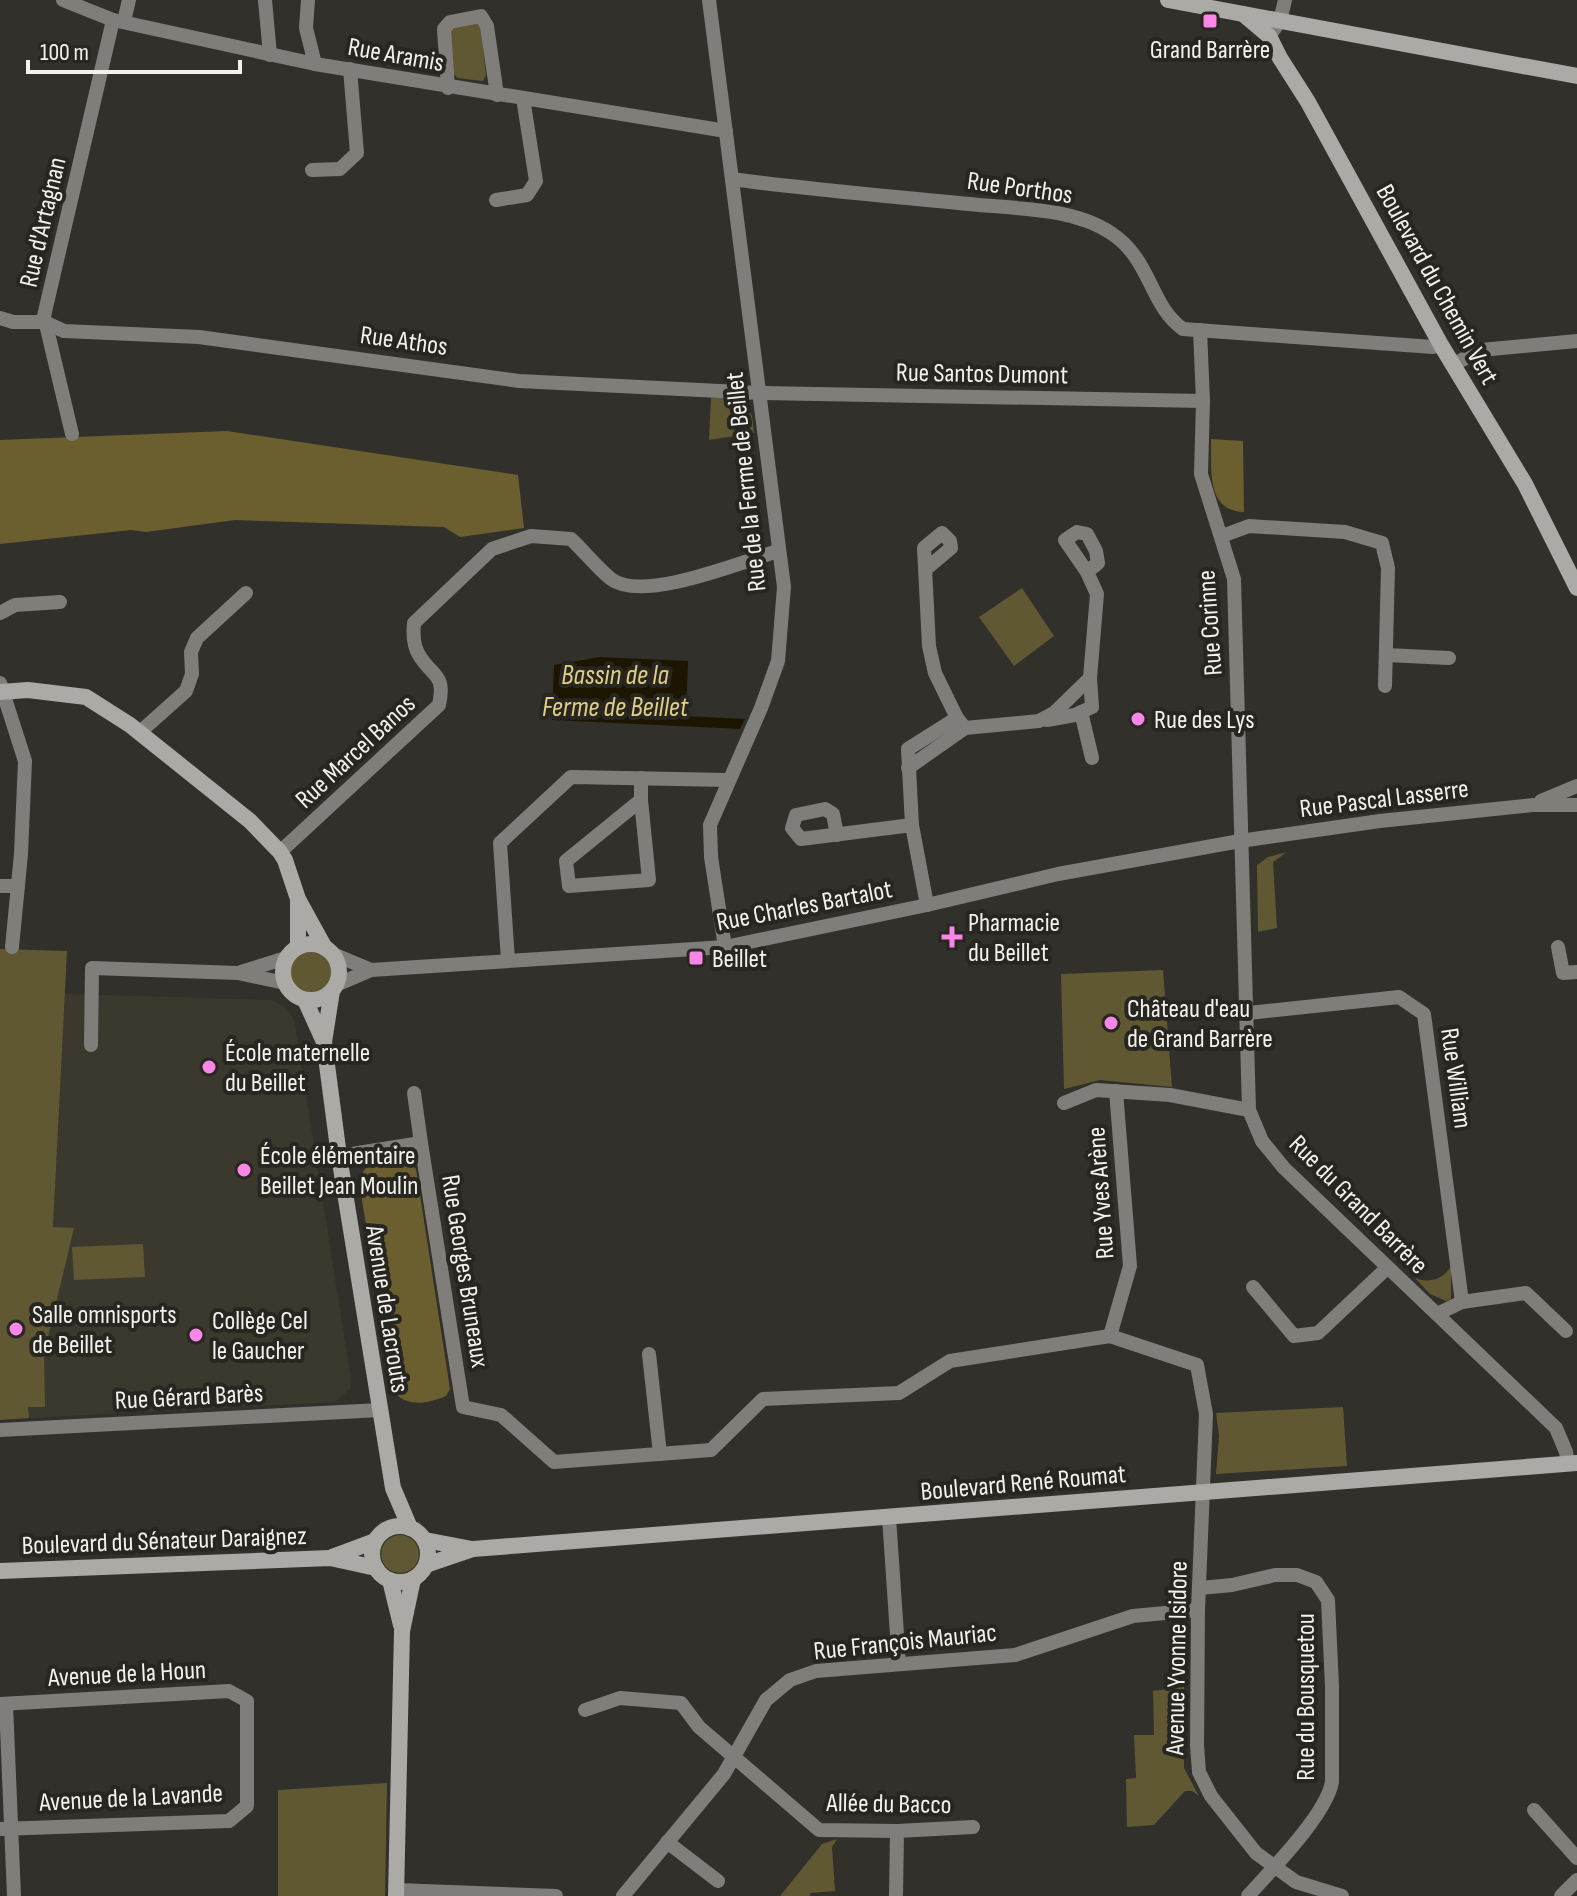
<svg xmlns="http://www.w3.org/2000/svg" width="1577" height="1896" viewBox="0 0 1577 1896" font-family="'Sofia Sans Condensed',sans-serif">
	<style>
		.built { fill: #3b392d }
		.green { fill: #605733 }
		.forest { fill: #6b5f30 }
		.water { fill: #1c1600 }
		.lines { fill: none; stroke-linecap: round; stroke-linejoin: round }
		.street { stroke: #7f7e7b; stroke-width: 14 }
		.secondary { stroke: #abaaa6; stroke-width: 16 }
		.poi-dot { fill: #fa87e7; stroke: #282621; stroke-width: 3 }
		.labels { text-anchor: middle; stroke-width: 8; stroke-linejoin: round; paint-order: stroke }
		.poi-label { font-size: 26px; fill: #f3f2ef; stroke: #282621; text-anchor: start }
		.street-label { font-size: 26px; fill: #f3f2ef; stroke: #282621 }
		.water-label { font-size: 28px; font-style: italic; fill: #e2cf83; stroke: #282621 }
	</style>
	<rect width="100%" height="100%" fill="#32302b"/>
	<polygon class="built" points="64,994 272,1000 286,1008 294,1019 351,1379 350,1389 334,1402 29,1418 28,1407 44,1407 44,1354 73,1229 53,1228"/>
	<g class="green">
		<polygon points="475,21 481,26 486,75 483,81 457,78 453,72 449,29"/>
		<polygon points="723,397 744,401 752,416 754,433 709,440 711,398"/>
		<polygon points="1022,588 1054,636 1014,666 979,617"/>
		<polygon points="1287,852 1273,862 1277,928 1258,932 1257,865 1268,857"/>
		<polygon points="0,949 67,951 53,1227 74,1228 44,1354 45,1407 28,1407 29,1418 0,1420"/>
		<circle cx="311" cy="972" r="21"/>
		<polygon points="1163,970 1172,1087 1100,1080 1064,1089 1061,974"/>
		<polygon points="143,1244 145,1277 74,1280 72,1247"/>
		<path d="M1451 1266V1299L1446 1301 1430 1294 1415 1278C1429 1284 1444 1279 1451 1266Z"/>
		<polygon points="1343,1407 1347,1466 1216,1474 1219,1436 1216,1413"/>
		<circle cx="400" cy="1554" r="19"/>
		<polygon points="1184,1687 1184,1768 1199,1796 1192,1791 1185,1791 1154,1825 1127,1827 1126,1779 1136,1778 1134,1735 1154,1735 1153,1691"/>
		<polygon points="387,1783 385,1896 278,1896 278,1790"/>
		<polygon points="837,1839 832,1847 835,1891 810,1893 810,1896 780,1896 822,1844"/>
	</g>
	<g class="forest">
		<polygon points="227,431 518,475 524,528 460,537 444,527 235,520 146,532 131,530 0,544 0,440"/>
		<path d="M1211 439 1243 441 1244 512C1205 511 1212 468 1211 439Z"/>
		<path d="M403 1157 416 1169 450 1389 446 1396C426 1404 407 1408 392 1390L360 1187C359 1160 382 1160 403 1157Z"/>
	</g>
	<polygon class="water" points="600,657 688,661 686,716 745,719 740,729 552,720 554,665"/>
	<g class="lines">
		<g class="street">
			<polyline points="63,0 113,20 315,64 726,131"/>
			<polyline points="265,0 270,55"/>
			<polyline points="308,0 306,28 315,64"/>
			<polyline points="709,0 784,587 778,661 761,708 710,825 711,857 725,947"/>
			<polyline points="124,21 129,0"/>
			<polyline points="1269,36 1280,21 1285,0"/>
			<polyline points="448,88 444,29 450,22 481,16 487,26 497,95"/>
			<polyline points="312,170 340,169 357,153 350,69"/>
			<path d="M732 179C811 190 890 196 969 204 1014 209 1072 207 1111 233 1152 260 1149 305 1183 329L1433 347 1441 345"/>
			<polyline points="496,200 527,195 536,181 523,98"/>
			<polyline points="0,318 13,322 44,322 64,331 199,337 519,381 760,393 1203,401"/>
			<polyline points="1200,330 1203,401 1201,474 1234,579 1249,1110"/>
			<polyline points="1454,364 1481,350 1577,341"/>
			<polyline points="72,434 44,316 113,20"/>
			<polyline points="1222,536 1249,526 1345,532 1382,543 1388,568 1385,686"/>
			<polyline points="926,569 951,548 950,541 942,533 924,548 929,646 935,673 957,718"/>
			<polyline points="0,613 15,605 60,602"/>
			<polyline points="1386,655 1449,658"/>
			<polyline points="0,683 25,761 21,854 12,947"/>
			<polyline points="1081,712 1092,758"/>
			<polyline points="1047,720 1075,715 1092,707 1090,678"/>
			<polyline points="139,733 186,691 192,674 191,652 197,638 246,593"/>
			<polyline points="908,768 965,728"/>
			<polyline points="641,778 641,800 566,861 569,886 649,880 641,800"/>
			<polyline points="1541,801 1577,786"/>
			<polyline points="837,835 833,814 825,809 796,815 792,828 801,839 912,825"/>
			<path d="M280 852 439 705C446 673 432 677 419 655 413 645 413 633 414 623L492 549 531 536 571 539C584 551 598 569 611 579 643 603 741 562 778 551"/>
			<polyline points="0,886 18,886"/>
			<polyline points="927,905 912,825 908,749 957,718 965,728 1039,721 1054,713 1090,678 1097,594 1087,572 1065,540 1077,532 1087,534 1096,551 1098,563 1087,572"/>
			<polyline points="1558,947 1563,973 1577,972"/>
			<polyline points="333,954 371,970"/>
			<polyline points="508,960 500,843 571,777 728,780"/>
			<polyline points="241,972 286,958"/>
			<polyline points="336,985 371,970 725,947 927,905 1058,874 1240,841 1380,821 1533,805 1577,805"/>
			<polyline points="1248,1013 1399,997 1424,1014 1462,1302"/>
			<polyline points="91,1045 92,968 238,973 285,983"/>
			<polyline points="414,1093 421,1143"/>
			<polyline points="1064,1103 1096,1090 1170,1095 1249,1110 1262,1141 1284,1168 1556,1428 1566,1452 1568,1463"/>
			<polyline points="339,1156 421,1143 463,1407 501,1415 554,1462 711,1450 763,1399 899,1393 950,1361 1110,1336 1197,1365 1206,1414 1198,1610 1197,1745 1199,1772 1211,1796 1256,1853 1296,1882 1342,1896"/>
			<polyline points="1253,1287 1294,1336 1318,1333 1387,1268"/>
			<polyline points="1437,1314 1462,1302 1526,1293 1566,1331"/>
			<polyline points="1110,1336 1130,1266 1116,1091"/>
			<polyline points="649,1354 660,1454"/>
			<polyline points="0,1430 380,1410"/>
			<polyline points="889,1517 899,1664"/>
			<path d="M1200 1588 1232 1585 1275 1575H1297L1316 1582 1328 1600 1332 1686V1782C1326 1815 1271 1870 1248 1896"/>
			<polyline points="0,1704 229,1691 247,1701 247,1806 229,1821 0,1829"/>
			<polyline points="6,1704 14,1896"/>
			<polyline points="585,1710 620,1698 681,1703 699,1727 819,1830 897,1831 973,1827"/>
			<polyline points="1534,1810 1577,1858"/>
			<polyline points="667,1842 718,1881"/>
			<polyline points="397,1890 556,1896"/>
			<polyline points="623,1896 724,1774 766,1700 790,1680 816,1671 1015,1655 1133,1616 1198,1610"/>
			<polyline points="896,1896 897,1831"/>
			<polyline points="1561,1896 1577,1880"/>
		</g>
		<g class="secondary">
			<polyline points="1168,0 1577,76"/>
			<polyline points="1243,14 1269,36 1280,58 1308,102 1441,345 1525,484 1577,588"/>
			<polyline points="0,692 28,690 86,697 130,725 250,821 280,852 285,860 298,899 325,948"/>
			<circle cx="311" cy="972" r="28"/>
			<polyline points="298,947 298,901"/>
			<polyline points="332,991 324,1042 339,1156 393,1488 410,1528"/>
			<polyline points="305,1000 324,1042"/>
			<circle cx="400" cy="1554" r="28"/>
			<polyline points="425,1540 472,1549"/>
			<polyline points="332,1557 375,1541"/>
			<polyline points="426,1565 473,1549 1577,1463"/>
			<polyline points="0,1571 330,1558 376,1568"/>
			<polyline points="390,1580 401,1625"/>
			<polyline points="396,1896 402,1631 413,1579"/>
		</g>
	</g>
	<g class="poi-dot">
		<rect x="1202" y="13" width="16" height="16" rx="4"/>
		<circle cx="1138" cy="719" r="8"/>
		<path d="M948 925h8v8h8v8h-8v8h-8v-8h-8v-8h8z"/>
		<rect x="688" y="950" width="16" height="16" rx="4"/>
		<circle cx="1111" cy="1023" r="8"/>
		<circle cx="209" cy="1067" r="8"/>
		<circle cx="244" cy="1170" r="8"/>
		<circle cx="16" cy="1329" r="8"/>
		<circle cx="196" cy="1335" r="8"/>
	</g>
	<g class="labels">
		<g class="poi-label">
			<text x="1210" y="58" text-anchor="middle">Grand Barrère</text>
			<text x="1154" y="728">Rue des Lys</text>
			<text x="968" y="931">Pharmacie<tspan x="968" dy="30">du Beillet</tspan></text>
			<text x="712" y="967">Beillet</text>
			<text x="1127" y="1017">Château d'eau<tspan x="1127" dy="30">de Grand Barrère</tspan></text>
			<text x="225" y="1061">École maternelle<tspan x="225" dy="30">du Beillet</tspan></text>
			<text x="260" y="1164">École élémentaire<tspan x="260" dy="30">Beillet Jean Moulin</tspan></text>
			<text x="32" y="1323">Salle omnisports<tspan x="32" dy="30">de Beillet</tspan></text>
			<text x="212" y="1329">Collège Cel<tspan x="212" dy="30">le Gaucher</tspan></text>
		</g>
		<g class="street-label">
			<text transform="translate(396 54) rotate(10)" y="9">Rue Aramis</text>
			<text transform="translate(1020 187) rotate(8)" y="9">Rue Porthos</text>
			<text transform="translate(42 222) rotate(-77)" y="9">Rue d'Artagnan</text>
			<text transform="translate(1438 284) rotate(61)" y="9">Boulevard du Chemin Vert</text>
			<text transform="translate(404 340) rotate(8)" y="9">Rue Athos</text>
			<text transform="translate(982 373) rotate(1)" y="9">Rue Santos Dumont</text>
			<text transform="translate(745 482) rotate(-96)" y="9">Rue de la Ferme de Beillet</text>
			<text transform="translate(1209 623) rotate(-94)" y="9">Rue Corinne</text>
			<text transform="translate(355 751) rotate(-43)" y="9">Rue Marcel Banos</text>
			<text transform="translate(1384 798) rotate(-7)" y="9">Rue Pascal Lasserre</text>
			<text transform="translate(804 905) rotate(-11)" y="9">Rue Charles Bartalot</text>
			<text transform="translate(1457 1078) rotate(82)" y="9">Rue William</text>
			<text transform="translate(1100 1193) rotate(-94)" y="9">Rue Yves Arène</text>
			<text transform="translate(1359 1204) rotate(45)" y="9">Rue du Grand Barrère</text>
			<text transform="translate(466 1271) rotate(81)" y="9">Rue Georges Bruneaux</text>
			<text transform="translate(388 1309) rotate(81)" y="9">Avenue de Lacrouts</text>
			<text transform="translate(189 1396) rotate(-3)" y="9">Rue Gérard Barès</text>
			<text transform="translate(1023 1482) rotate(-5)" y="9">Boulevard René Roumat</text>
			<text transform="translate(164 1540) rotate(-2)" y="9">Boulevard du Sénateur Daraignez</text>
			<text transform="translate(905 1641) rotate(-6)" y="9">Rue François Mauriac</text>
			<text transform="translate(1176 1658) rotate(-89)" y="9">Avenue Yvonne Isidore</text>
			<text transform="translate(127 1673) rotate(-3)" y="9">Avenue de la Houn</text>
			<text transform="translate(1305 1697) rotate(-90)" y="9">Rue du Bousquetou</text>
			<text transform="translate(131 1797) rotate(-3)" y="9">Avenue de la Lavande</text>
			<text transform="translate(889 1803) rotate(1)" y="9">Allée du Bacco</text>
		</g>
		<g class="water-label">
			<text x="615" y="684">Bassin de la<tspan x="615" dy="32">Ferme de Beillet</tspan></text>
		</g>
	</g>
	<path d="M28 60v12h212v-12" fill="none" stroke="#f3f2ef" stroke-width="4"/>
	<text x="40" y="60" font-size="24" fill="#f3f2ef" stroke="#282621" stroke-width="6" paint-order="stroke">100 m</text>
</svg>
